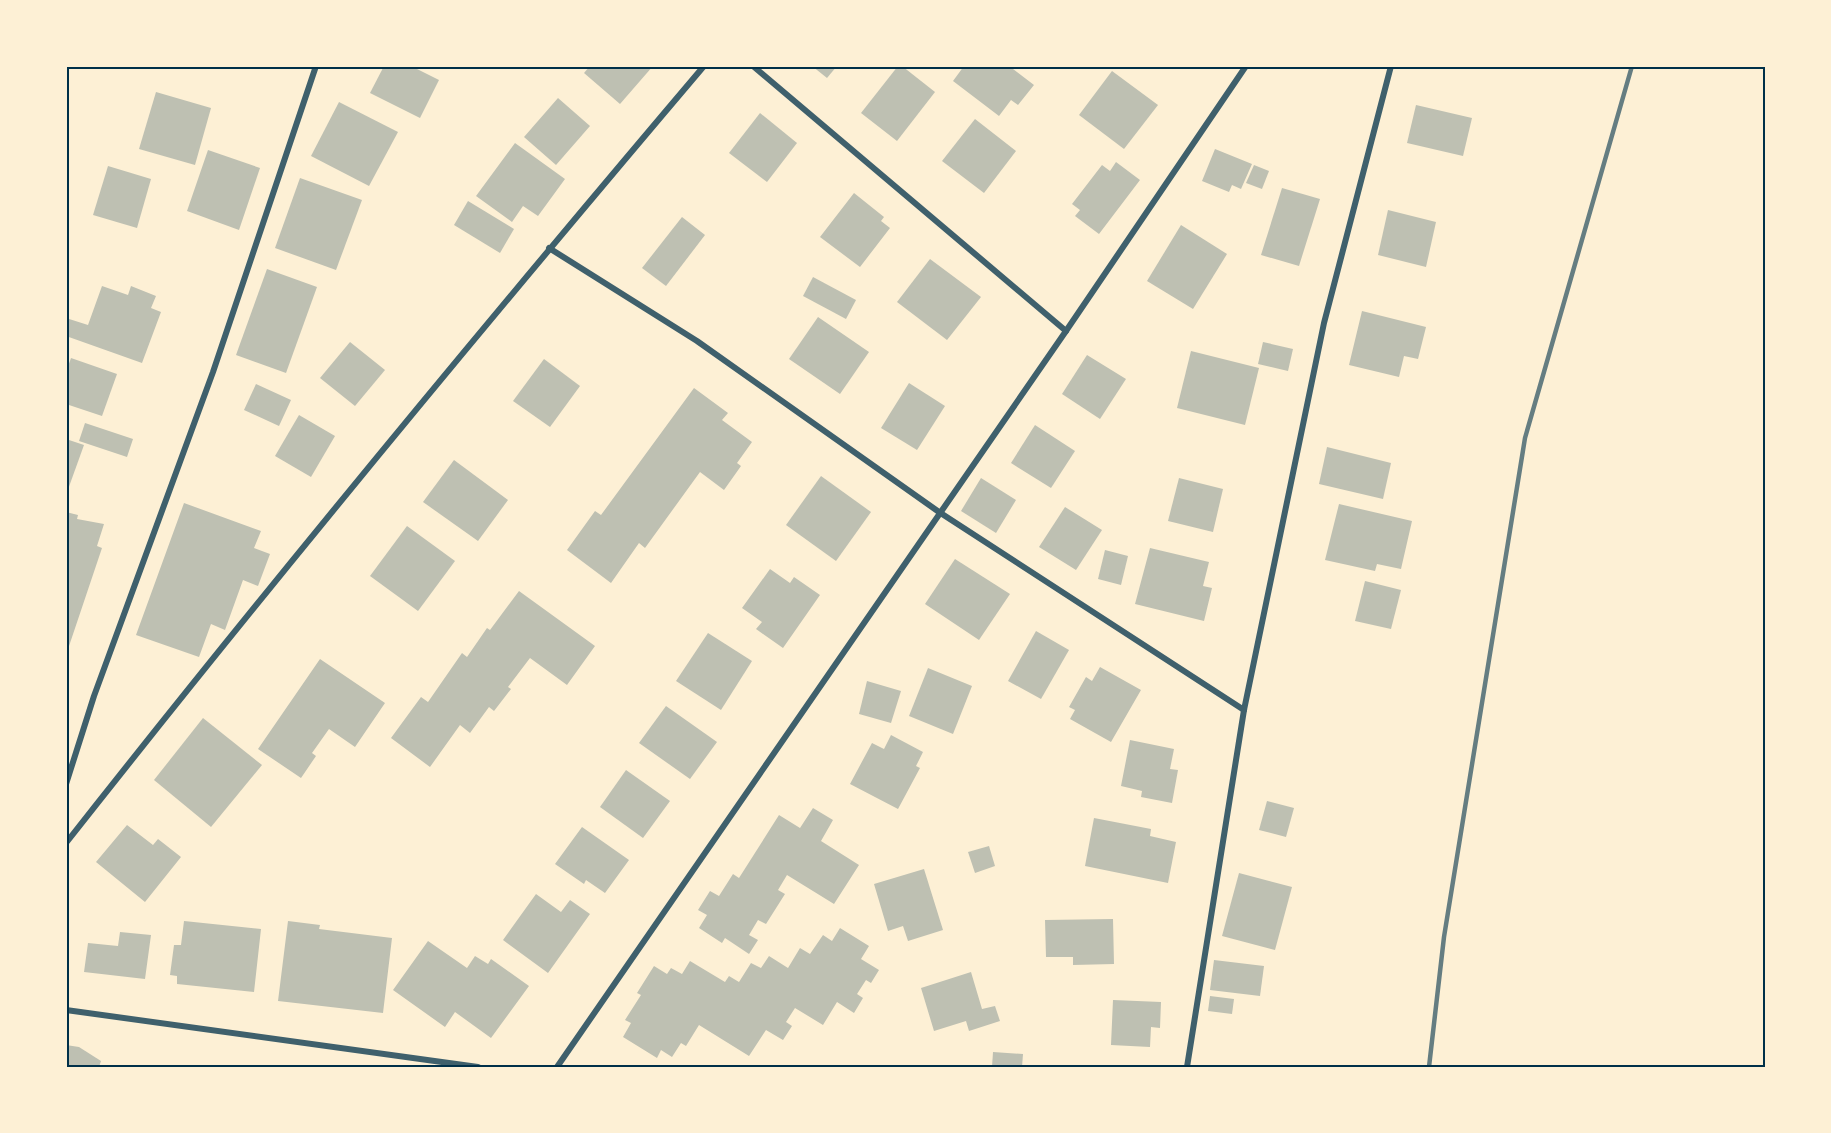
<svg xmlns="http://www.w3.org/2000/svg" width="1831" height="1133" viewBox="0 0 1831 1133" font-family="Ubuntu,sans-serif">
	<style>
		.building { fill: #bec0b2 }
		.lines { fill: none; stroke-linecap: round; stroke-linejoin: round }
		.minor { stroke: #3f606c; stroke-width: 6 }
		.rail { stroke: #657d81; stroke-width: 4.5 }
		.neatline { fill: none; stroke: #003049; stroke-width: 2 }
	</style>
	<rect width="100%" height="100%" fill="#fdf0d5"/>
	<g class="building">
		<polygon points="384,66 411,66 439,80 420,118 370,93"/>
		<polygon points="590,66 653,66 620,104 584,73"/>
		<polygon points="812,66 837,66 827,78"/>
		<polygon points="898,66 902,66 935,92 897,141 861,113"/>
		<polygon points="964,66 1009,66 1034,85 1018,105 1011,100 999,116 953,81"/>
		<polygon points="1112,71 1158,105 1124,149 1079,115"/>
		<polygon points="156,92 211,108 195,165 139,149"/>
		<polygon points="558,98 590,126 556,165 524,137"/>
		<polygon points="339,102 398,132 369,186 311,156"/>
		<polygon points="1416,105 1472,118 1463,156 1407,143"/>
		<polygon points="760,113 797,143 767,182 729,153"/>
		<polygon points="975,119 1016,151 984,193 942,161"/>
		<polygon points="515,143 565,179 538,216 523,206 512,222 476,196"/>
		<polygon points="1215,149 1252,164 1241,189 1232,185 1229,192 1202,181"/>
		<polygon points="208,150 260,168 239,230 187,211"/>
		<polygon points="1116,162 1140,180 1099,234 1075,216 1080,210 1072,204 1102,165 1110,171"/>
		<polygon points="1254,165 1269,171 1262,189 1246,183"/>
		<polygon points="108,166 151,179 137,228 93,215"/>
		<polygon points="300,178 362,200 336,270 275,248"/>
		<polygon points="1282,188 1320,199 1299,266 1261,255"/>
		<polygon points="854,193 884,217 881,221 890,228 860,267 820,237"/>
		<polygon points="468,201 514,229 500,253 454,225"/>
		<polygon points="1388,210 1436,222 1426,267 1378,255"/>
		<polygon points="682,217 705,235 666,286 642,268"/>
		<polygon points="1181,225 1227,254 1193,309 1147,281"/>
		<polygon points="930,259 981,297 947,340 897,302"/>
		<polygon points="267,269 317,287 286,373 236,355"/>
		<polygon points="813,277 856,300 846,319 803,296"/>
		<polygon points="102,286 128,295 131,286 156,296 151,308 161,312 142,363 66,336 66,318 88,325"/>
		<polygon points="1362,311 1426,327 1418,359 1404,356 1399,377 1349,365"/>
		<polygon points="818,317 869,352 840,394 789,359"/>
		<polygon points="350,342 385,370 355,406 320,378"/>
		<polygon points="1263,342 1293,349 1288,371 1258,364"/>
		<polygon points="1191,351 1259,368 1245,425 1177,408"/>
		<polygon points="1087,355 1126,379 1100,419 1062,394"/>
		<polygon points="71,358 117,374 102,416 66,404 66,372"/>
		<polygon points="544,359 580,386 550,427 513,401"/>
		<polygon points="909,383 945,406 917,450 881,428"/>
		<polygon points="256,384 291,400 279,426 244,410"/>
		<polygon points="694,388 728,413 722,420 752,442 737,463 741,466 724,490 700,472 645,548 639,543 611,583 567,550 595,511 601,515"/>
		<polygon points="299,415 335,436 311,477 275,456"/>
		<polygon points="85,423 133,439 127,457 79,441"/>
		<polygon points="1035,425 1075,451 1051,488 1011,463"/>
		<polygon points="66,439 84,445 66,495"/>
		<polygon points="1327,447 1391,463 1383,499 1319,484"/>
		<polygon points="454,460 508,500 478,541 423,502"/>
		<polygon points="821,476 871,512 836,561 786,525"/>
		<polygon points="981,478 1016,500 996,533 961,511"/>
		<polygon points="1179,478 1223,489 1213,532 1168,521"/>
		<polygon points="184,503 261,531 254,548 270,554 258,586 243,580 225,630 211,624 199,657 136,635"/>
		<polygon points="1339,504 1412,521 1401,569 1377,564 1375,571 1325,560"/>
		<polygon points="1065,507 1102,530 1076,570 1039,547"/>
		<polygon points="66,512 78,515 77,519 104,524 97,546 102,548 66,655"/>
		<polygon points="407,526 455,561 418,611 370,576"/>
		<polygon points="1150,548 1209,562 1203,586 1212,588 1204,621 1135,604"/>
		<polygon points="1105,550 1128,556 1121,585 1098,579"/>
		<polygon points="955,559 1010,594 979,640 925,604"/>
		<polygon points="770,569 790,583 794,577 820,595 783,648 756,629 762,622 742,608"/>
		<polygon points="1365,581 1401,590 1391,629 1355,621"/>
		<polygon points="519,591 595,646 567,685 530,658 508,687 511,689 494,711 489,707 470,733 460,725 430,767 391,738 421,697 428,702 462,653 467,657 487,628 490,630"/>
		<polygon points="1036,631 1069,650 1041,699 1008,681"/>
		<polygon points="708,633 752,661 721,710 676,681"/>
		<polygon points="320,659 385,703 355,747 329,729 312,753 316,756 301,778 258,749"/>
		<polygon points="1100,667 1141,690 1111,742 1070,719 1075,710 1069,707 1086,677 1092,681"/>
		<polygon points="928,668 972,686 953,734 909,716"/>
		<polygon points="867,681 901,691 891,723 859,714"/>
		<polygon points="666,706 717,742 690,779 639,743"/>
		<polygon points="203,718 262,765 211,827 154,780"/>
		<polygon points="891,735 923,752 916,766 920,768 898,809 850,784 872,743 884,749"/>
		<polygon points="1130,740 1174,749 1170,769 1178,770 1172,803 1141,797 1142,791 1121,786"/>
		<polygon points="626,770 670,801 643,838 600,807"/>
		<polygon points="1267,801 1294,808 1286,837 1259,830"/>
		<polygon points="813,808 833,820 821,841 859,865 834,904 787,875 778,890 785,894 766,924 758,920 749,935 758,940 749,954 725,938 722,943 699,928 707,915 698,910 710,891 719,896 733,874 739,878 779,815 800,828"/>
		<polygon points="1094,818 1151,829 1150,836 1176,842 1168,883 1085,866"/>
		<polygon points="127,825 153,845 158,839 181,857 145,902 96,862"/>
		<polygon points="582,827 629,860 605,893 586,880 584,884 555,864"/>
		<polygon points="989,846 995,866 975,873 968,852"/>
		<polygon points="924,869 943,930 908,941 903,926 888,931 874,884"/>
		<polygon points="1239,873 1292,887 1275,950 1222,936"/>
		<polygon points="536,894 561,912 570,900 590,914 548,973 503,940"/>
		<polygon points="1113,919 1114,964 1073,965 1073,957 1046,957 1045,920"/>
		<polygon points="184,921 261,929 254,992 177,984 177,976 170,975 174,945 181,945"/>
		<polygon points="288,921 320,925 319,929 392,938 383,1013 278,1001"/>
		<polygon points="840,928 869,946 861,959 879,970 871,983 866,980 857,994 863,998 854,1013 837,1002 823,1025 795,1008 786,1022 792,1026 783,1040 766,1030 749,1056 699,1025 686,1046 681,1043 672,1057 661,1050 657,1058 623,1037 631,1023 625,1020 641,995 637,993 654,966 667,974 671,968 682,974 690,961 725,982 729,976 739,982 751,963 761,968 769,956 788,968 800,948 810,954 823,935 832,941"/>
		<polygon points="120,932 151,935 145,979 84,972 88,943 118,946"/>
		<polygon points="428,941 467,968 475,956 488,964 491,959 529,986 491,1038 455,1012 445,1027 393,990"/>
		<polygon points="1214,960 1264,966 1260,996 1210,990"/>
		<polygon points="971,972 982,1009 995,1006 1000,1021 969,1031 966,1021 934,1031 921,988"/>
		<polygon points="1210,996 1234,999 1232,1014 1208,1011"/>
		<polygon points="1113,1000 1161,1002 1160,1028 1151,1027 1150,1047 1111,1045"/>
		<polygon points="66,1045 79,1047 101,1061 99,1067 66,1067"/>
		<polygon points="993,1052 1023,1054 1022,1067 992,1067"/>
	</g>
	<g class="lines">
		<g class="minor">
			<polyline points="753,66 1066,331"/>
			<polyline points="549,248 697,341 939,512 1244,710"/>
			<polyline points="66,784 94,696 213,372 316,66"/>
			<path d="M66 843C273 580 487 322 704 66"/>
			<polyline points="66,1010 478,1067"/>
			<polyline points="557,1067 1066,331 1246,66"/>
			<polyline points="1187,1067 1244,710 1324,323 1391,66"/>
		</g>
		<polyline class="rail" points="1429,1067 1444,937 1525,438 1632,66"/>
	</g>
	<rect width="1831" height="1133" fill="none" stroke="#fdf0d5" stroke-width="135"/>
	<rect x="68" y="68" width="1696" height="998" class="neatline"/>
</svg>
